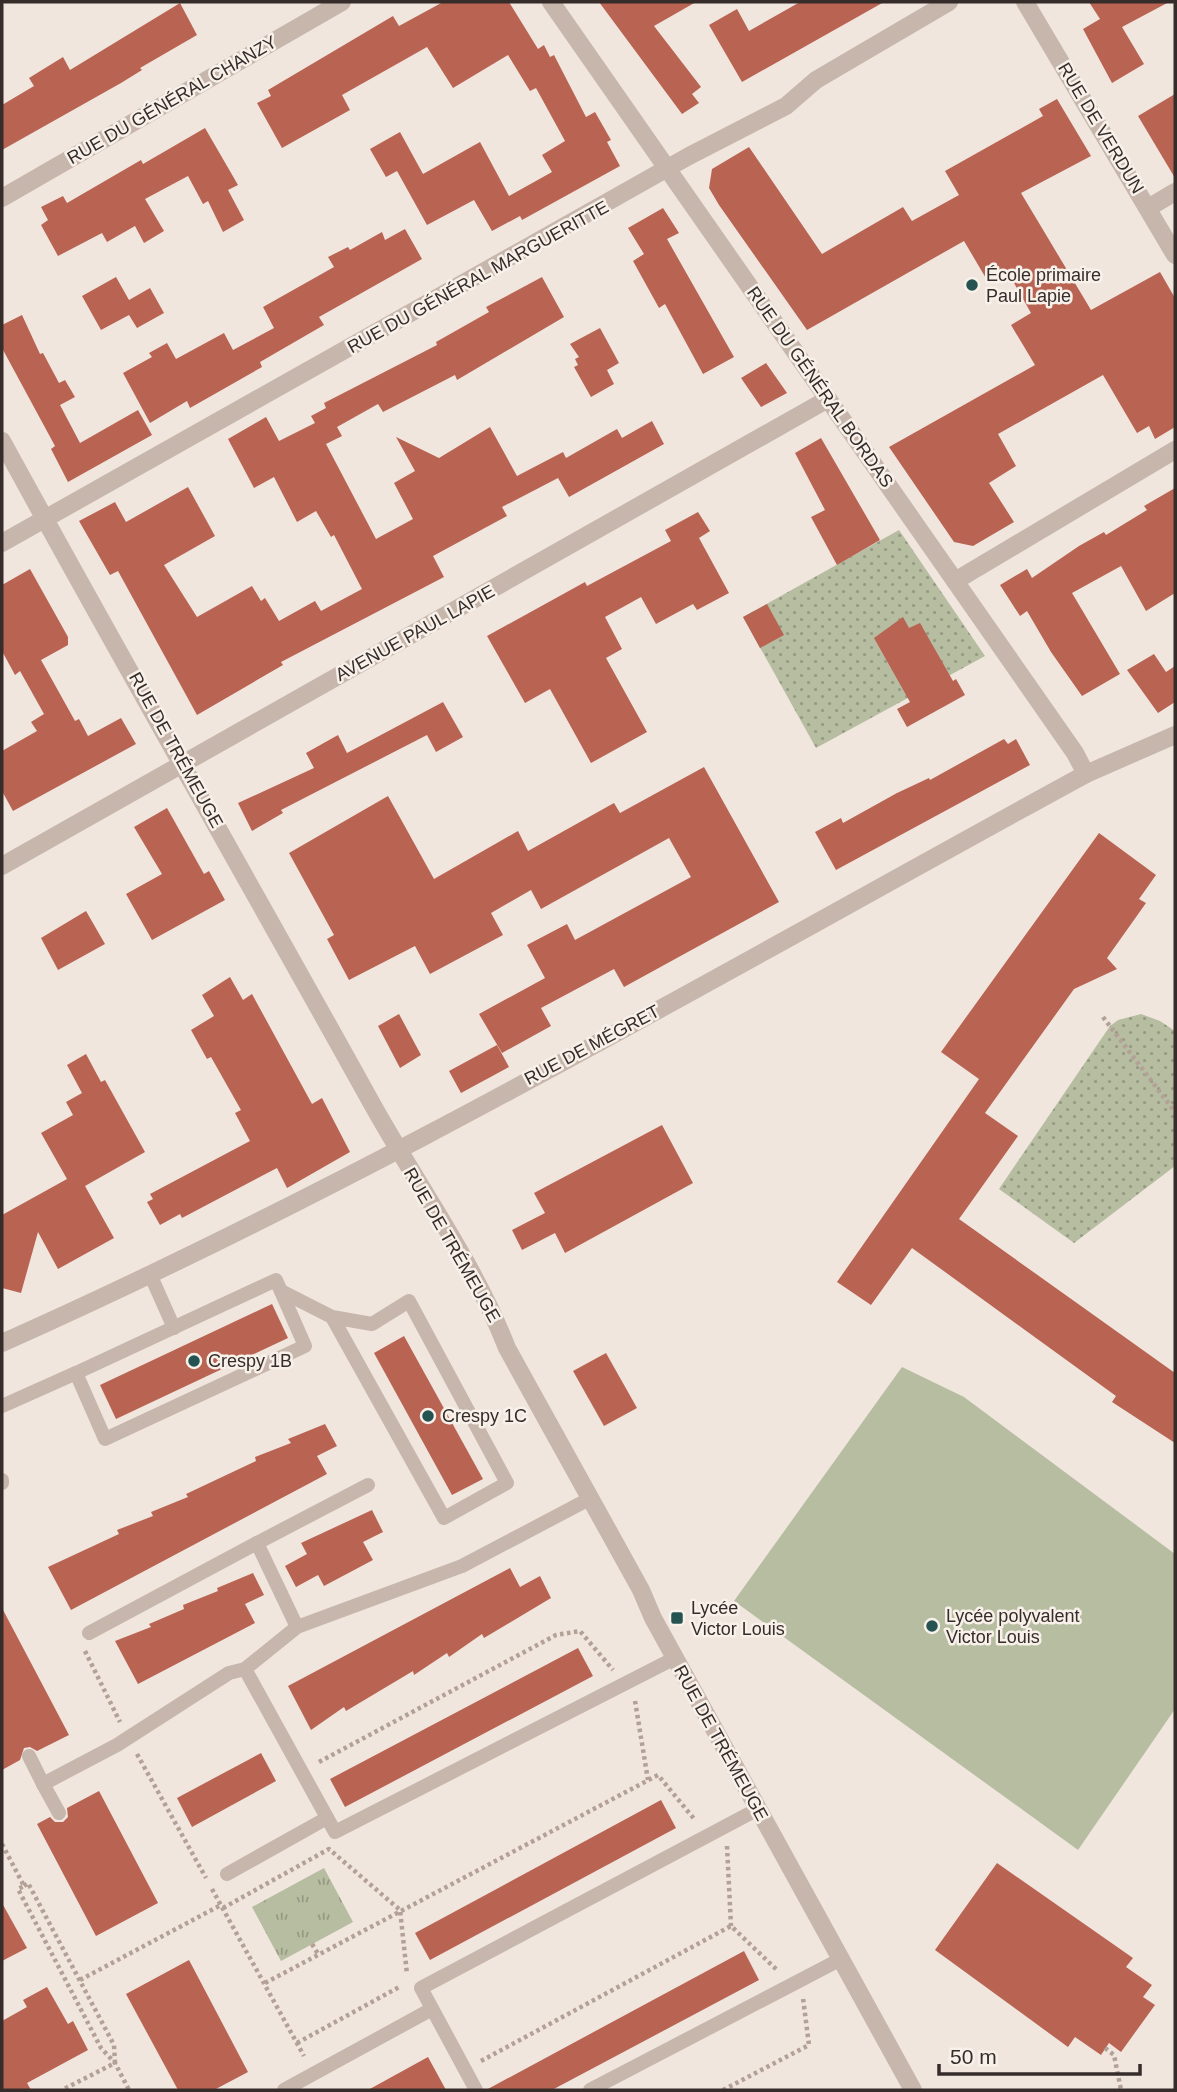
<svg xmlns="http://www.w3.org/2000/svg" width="1177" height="2092" viewBox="0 0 1177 2092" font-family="Helvetica,sans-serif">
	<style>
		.grass { fill: #b6bda0 }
		.park { fill: url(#park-tufts) }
		.garden { fill: url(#garden-dots) }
		.building { fill: #b96353 }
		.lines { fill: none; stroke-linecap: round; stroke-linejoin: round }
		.path { stroke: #b3a096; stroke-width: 4.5; stroke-dasharray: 3.5 3.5; stroke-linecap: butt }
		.lane { stroke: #c7b6ac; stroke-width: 14 }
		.street { stroke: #c7b6ac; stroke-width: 18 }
		.poi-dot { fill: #245352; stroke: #f8f1ea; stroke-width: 2.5 }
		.labels { text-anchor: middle; stroke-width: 5; stroke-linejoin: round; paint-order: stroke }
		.street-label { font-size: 18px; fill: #362c2a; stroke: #f8f1ea }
		.poi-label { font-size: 18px; fill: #362c2a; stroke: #f8f1ea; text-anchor: start }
	</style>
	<defs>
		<pattern id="park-tufts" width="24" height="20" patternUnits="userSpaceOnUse" patternTransform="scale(1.75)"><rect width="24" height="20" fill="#b6bda0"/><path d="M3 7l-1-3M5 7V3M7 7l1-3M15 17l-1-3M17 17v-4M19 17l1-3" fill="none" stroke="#959a83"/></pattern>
		<pattern id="garden-dots" width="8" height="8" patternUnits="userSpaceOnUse" patternTransform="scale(1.75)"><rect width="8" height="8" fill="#b6bda0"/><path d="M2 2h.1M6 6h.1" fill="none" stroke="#959a83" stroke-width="1.8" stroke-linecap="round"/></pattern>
	</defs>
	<rect width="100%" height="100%" fill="#f0e6de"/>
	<polygon class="grass" points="902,1367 964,1397 1175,1554 1175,1709 1078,1850 734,1601"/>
	<polygon class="park" points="324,1868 353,1922 281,1961 252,1907"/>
	<g class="garden">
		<polygon points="899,530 985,656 816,748 743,617"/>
		<polygon points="1141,1014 1160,1021 1175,1031 1175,1166 1074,1243 999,1189 1110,1026 1118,1020"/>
	</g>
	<g class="building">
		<polygon points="443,2 509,2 538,49 544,45 550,57 554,55 586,117 595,112 611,140 607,142 620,166 522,220 520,216 492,231 474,200 427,225 397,171 386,177 370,149 400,132 423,174 480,142 509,196 552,172 542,155 565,141 536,88 530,91 508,55 453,88 427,47 342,95 350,110 282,148 257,103 271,96 268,90 393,16 399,26"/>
		<polygon points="599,2 696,2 654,26 701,87 692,94 699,103 682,114"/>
		<polygon points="800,2 884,2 742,82 709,25 737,9 749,31"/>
		<polygon points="1089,2 1169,2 1122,27 1144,64 1112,83 1083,29 1100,19"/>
		<polygon points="180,3 197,35 140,68 142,70 121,83 2,150 2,105 34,86 29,78 63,57 70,70"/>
		<polygon points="1175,94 1175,178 1138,116"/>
		<polygon points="1057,99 1091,156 1021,193 1091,310 1160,272 1175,298 1175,427 1155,439 1149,426 1137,433 1103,375 998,434 1016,466 989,483 1014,522 973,546 954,542 889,447 1035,365 1011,325 1031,313 1006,269 987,280 964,241 807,330 719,205 709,188 712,169 749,147 822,254 903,207 912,221 959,195 945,171 1043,116 1039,109"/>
		<polygon points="205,128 238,185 228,190 244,220 223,232 208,201 203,204 188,176 145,199 164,231 144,243 135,226 107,242 102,233 58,256 41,225 48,220 41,207 63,196 67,203 141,160 143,164"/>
		<polygon points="663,208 679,233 667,239 734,357 703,374 665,304 659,308 633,261 644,254 628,228"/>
		<polygon points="405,229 422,259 319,317 324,325 260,362 262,367 190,408 187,401 150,423 123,373 152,357 149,353 167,343 176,359 224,333 233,350 274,328 263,307 334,267 328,257 348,247 350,250 382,232 385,240"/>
		<polygon points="116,277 129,300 150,288 164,313 137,328 129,315 101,330 82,296"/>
		<polygon points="542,277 564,317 457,380 455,375 383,412 378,404 337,427 342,436 326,444 376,539 413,519 394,483 415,471 396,437 439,458 490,427 517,476 563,452 566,458 617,429 622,438 652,421 664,444 569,497 558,478 502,507 507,516 433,556 444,577 281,662 283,665 197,715 118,571 110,575 79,521 115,502 126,522 188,487 215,536 164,565 197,617 252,586 261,601 265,598 279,621 315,601 321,611 362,589 334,535 331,537 316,511 297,522 274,477 254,488 228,439 266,417 279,441 315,423 311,416 326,408 324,403 437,345 436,342 489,312 486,307"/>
		<polygon points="22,315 40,354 43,353 59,383 65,380 75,397 60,405 80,443 138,410 152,435 68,482 51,449 55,446 2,348 2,325"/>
		<polygon points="600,328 619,363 607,370 614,384 591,397 574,367 578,365 575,359 579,357 570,344"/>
		<polygon points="766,363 787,393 761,407 741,378"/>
		<polygon points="821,438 880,540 837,565 811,517 825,510 795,453"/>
		<polygon points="1175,488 1175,593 1146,611 1121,566 1072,593 1120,674 1082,696 1051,652 1027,611 1020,616 1000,585 1027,569 1032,578 1079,546 1104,532 1106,535 1147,510 1144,506"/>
		<polygon points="698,512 710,531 699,538 729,593 697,610 693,604 656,624 641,597 605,617 622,649 606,658 647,732 591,763 550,689 525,703 487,636 585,582 587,586 671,541 665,530"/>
		<polygon points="30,569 68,637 68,645 41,660 75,721 79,719 88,736 121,718 136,744 13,811 2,791 2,751 37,731 31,722 44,714 20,671 15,675 2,651 2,585"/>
		<polygon points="767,604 784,635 760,648 743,617"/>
		<polygon points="903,617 909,628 920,623 953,681 956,679 965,695 907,727 897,709 910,702 874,638"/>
		<polygon points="1154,654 1166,672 1175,666 1175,702 1158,713 1127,670"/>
		<polygon points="443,702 463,737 436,752 427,735 281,810 283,813 252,831 238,803 314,768 306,753 338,735 347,753"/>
		<polygon points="1004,739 1008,744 1016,739 1030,765 836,870 815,832 841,818 843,823 897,793 929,778 930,780"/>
		<polygon points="704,767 779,902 624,987 614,969 541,1008 551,1026 502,1053 479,1014 545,978 527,945 567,924 575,940 691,877 669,838 541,909 531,890 491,913 503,935 430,974 415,946 349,980 327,939 334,935 289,853 388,796 434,879 518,831 528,851 614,803 620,813"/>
		<polygon points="167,808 204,874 209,871 225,900 152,940 126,894 162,874 134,827"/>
		<polygon points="1099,833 1156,875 1139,899 1146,903 1107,958 1117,969 1074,989 985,1113 1018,1136 959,1219 1175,1373 1175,1443 1112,1402 1116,1396 912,1248 871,1305 837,1282 979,1079 941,1052"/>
		<polygon points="86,911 105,944 58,970 41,938"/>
		<polygon points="230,977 243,1000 252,994 312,1104 322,1098 350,1152 287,1188 277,1168 182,1218 180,1214 160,1225 147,1202 153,1199 150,1194 250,1141 235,1113 241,1110 211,1057 207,1059 191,1030 214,1016 202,995"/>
		<polygon points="399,1014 421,1055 400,1068 378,1026"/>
		<polygon points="497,1045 509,1067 461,1093 449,1071"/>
		<polygon points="86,1054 101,1082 105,1080 145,1152 85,1186 114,1238 58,1269 38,1232 21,1293 2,1288 2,1215 67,1179 41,1133 73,1115 66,1102 82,1093 67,1065"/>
		<polygon points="662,1125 693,1183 565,1253 555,1233 522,1250 512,1230 545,1213 534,1193"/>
		<polygon points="272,1304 288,1338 116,1419 100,1385"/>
		<polygon points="404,1336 483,1479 452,1495 374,1353"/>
		<polygon points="606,1353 637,1408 604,1426 573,1371"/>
		<polygon points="325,1424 337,1446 317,1456 327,1474 71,1610 48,1567 119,1534 117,1530 153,1516 151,1512 188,1497 186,1494 256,1461 255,1457 291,1443 288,1439"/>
		<polygon points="372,1510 383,1532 363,1542 373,1560 324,1586 318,1575 296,1587 285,1566 307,1554 301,1543"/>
		<polygon points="510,1568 520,1587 540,1576 551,1598 484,1638 482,1634 449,1657 447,1653 414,1675 413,1671 346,1711 344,1707 311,1730 288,1686"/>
		<polygon points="253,1573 264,1595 245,1604 255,1623 138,1684 115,1641 151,1627 149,1624 184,1609 183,1605 218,1591 217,1588"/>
		<polygon points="2,1608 69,1735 37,1751 30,1747 24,1748 20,1760 2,1770"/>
		<polygon points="578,1648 593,1676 345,1807 330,1779"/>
		<polygon points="261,1753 276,1781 192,1827 177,1798"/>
		<polygon points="99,1791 158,1903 96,1936 37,1824 50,1817 55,1822 63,1822 68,1817 67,1808"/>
		<polygon points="661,1800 676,1828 430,1960 415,1933"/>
		<polygon points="997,1863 1133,1958 1126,1967 1152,1985 1143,1997 1155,2005 1121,2052 1109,2043 1101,2055 1075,2037 1068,2047 935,1950"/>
		<polygon points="2,1903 27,1948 2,1961"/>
		<polygon points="744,1951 759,1980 552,2090 486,2090"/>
		<polygon points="189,1960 248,2072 214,2090 178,2090 126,1994"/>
		<polygon points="47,1987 68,2024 73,2021 88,2050 27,2083 31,2090 2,2090 2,2021 27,2007 23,2000"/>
		<polygon points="428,2057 446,2090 368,2090"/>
	</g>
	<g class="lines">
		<g class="path">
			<polyline points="1103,1017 1175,1112"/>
			<polyline points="85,1651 120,1722"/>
			<polyline points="635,1701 648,1780"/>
			<polyline points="137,1754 206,1878"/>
			<polyline points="319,1762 556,1635 580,1631 613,1670"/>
			<polyline points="2,1844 24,1886 18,1889 101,2048 115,2063 129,2090"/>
			<polyline points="727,1846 731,1926"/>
			<polyline points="24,1886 28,1883 114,2045 115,2063 62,2090"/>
			<polyline points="212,1889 304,2056"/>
			<polyline points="223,1908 329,1849 400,1910 407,1974"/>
			<polyline points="312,1944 318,1954"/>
			<polyline points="80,1980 221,1905"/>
			<polyline points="265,1983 658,1775 695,1820"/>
			<polyline points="297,2043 401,1986"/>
			<polyline points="1105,2048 1114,2055 1121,2090"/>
			<polyline points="481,2061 731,1926 777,1970"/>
			<polyline points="723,2090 809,2045 803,1998"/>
		</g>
		<g class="lane">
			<polyline points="150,1274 174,1328"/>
			<polygon points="276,1280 305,1346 105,1439 76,1373"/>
			<polyline points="281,1291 332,1317 372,1324 409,1301 507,1483 444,1518 332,1317"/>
			<polyline points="2,1406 76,1373"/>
			<polyline points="2,1480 2,1483"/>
			<polyline points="591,1498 462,1566 297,1627 245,1669 335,1832 675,1658"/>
			<polyline points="297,1627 257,1543 368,1485"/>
			<polyline points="89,1633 257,1543"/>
			<polyline points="29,1756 43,1784 117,1745 229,1673 245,1669"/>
			<polyline points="43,1784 59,1813"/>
			<polyline points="227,1874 327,1818"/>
			<polyline points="284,2090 432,2009"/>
			<polyline points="476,2090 421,1988 758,1809"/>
			<polyline points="590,2090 841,1959"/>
		</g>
		<g class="street">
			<polyline points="551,2 1075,753 1086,774"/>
			<polyline points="1025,2 1175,255"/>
			<polyline points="2,198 342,2"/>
			<polyline points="1148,208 1175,192"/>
			<path d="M2 441C121 659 245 875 366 1093 412 1178 472 1258 507 1348L641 1590 653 1618 913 2090"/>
			<polyline points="2,543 689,156 786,106 816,80 949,2"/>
			<polyline points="955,581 1175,450"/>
			<polyline points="2,866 828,399"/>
			<path d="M2 1343C375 1177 728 969 1086 774L1175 735"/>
		</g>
	</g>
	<g class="poi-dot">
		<circle cx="972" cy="285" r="7"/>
		<circle cx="194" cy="1361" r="7"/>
		<circle cx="428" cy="1416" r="7"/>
		<rect x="670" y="1611" width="14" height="14" rx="3.5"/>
		<circle cx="932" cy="1626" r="7"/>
	</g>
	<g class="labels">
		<g class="street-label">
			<text transform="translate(172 100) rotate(-30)" y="6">RUE DU GÉNÉRAL CHANZY</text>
			<text transform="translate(1101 128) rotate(59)" y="6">RUE DE VERDUN</text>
			<text transform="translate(478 277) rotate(-29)" y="6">RUE DU GÉNÉRAL MARGUERITTE</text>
			<text transform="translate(820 387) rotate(55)" y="6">RUE DU GÉNÉRAL BORDAS</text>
			<text transform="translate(415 633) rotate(-29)" y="6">AVENUE PAUL LAPIE</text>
			<text transform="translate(176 750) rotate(61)" y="6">RUE DE TRÉMEUGE</text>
			<text transform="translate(592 1045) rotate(-28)" y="6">RUE DE MÉGRET</text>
			<text transform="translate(452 1245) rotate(60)" y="6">RUE DE TRÉMEUGE</text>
			<text transform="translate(721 1743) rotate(61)" y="6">RUE DE TRÉMEUGE</text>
		</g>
		<g class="poi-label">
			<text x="986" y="281">École primaire<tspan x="986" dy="21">Paul Lapie</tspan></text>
			<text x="208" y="1367">Crespy 1B</text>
			<text x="442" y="1422">Crespy 1C</text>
			<text x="691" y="1614">Lycée<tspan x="691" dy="21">Victor Louis</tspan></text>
			<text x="946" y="1622">Lycée polyvalent<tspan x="946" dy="21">Victor Louis</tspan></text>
		</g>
	</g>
	<rect width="1177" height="2092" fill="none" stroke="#362c2a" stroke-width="7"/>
	<path d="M939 2064v10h201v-10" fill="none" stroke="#362c2a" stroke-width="3.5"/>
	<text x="950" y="2064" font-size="21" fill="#362c2a" stroke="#f8f1ea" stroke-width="5" paint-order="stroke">50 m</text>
</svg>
